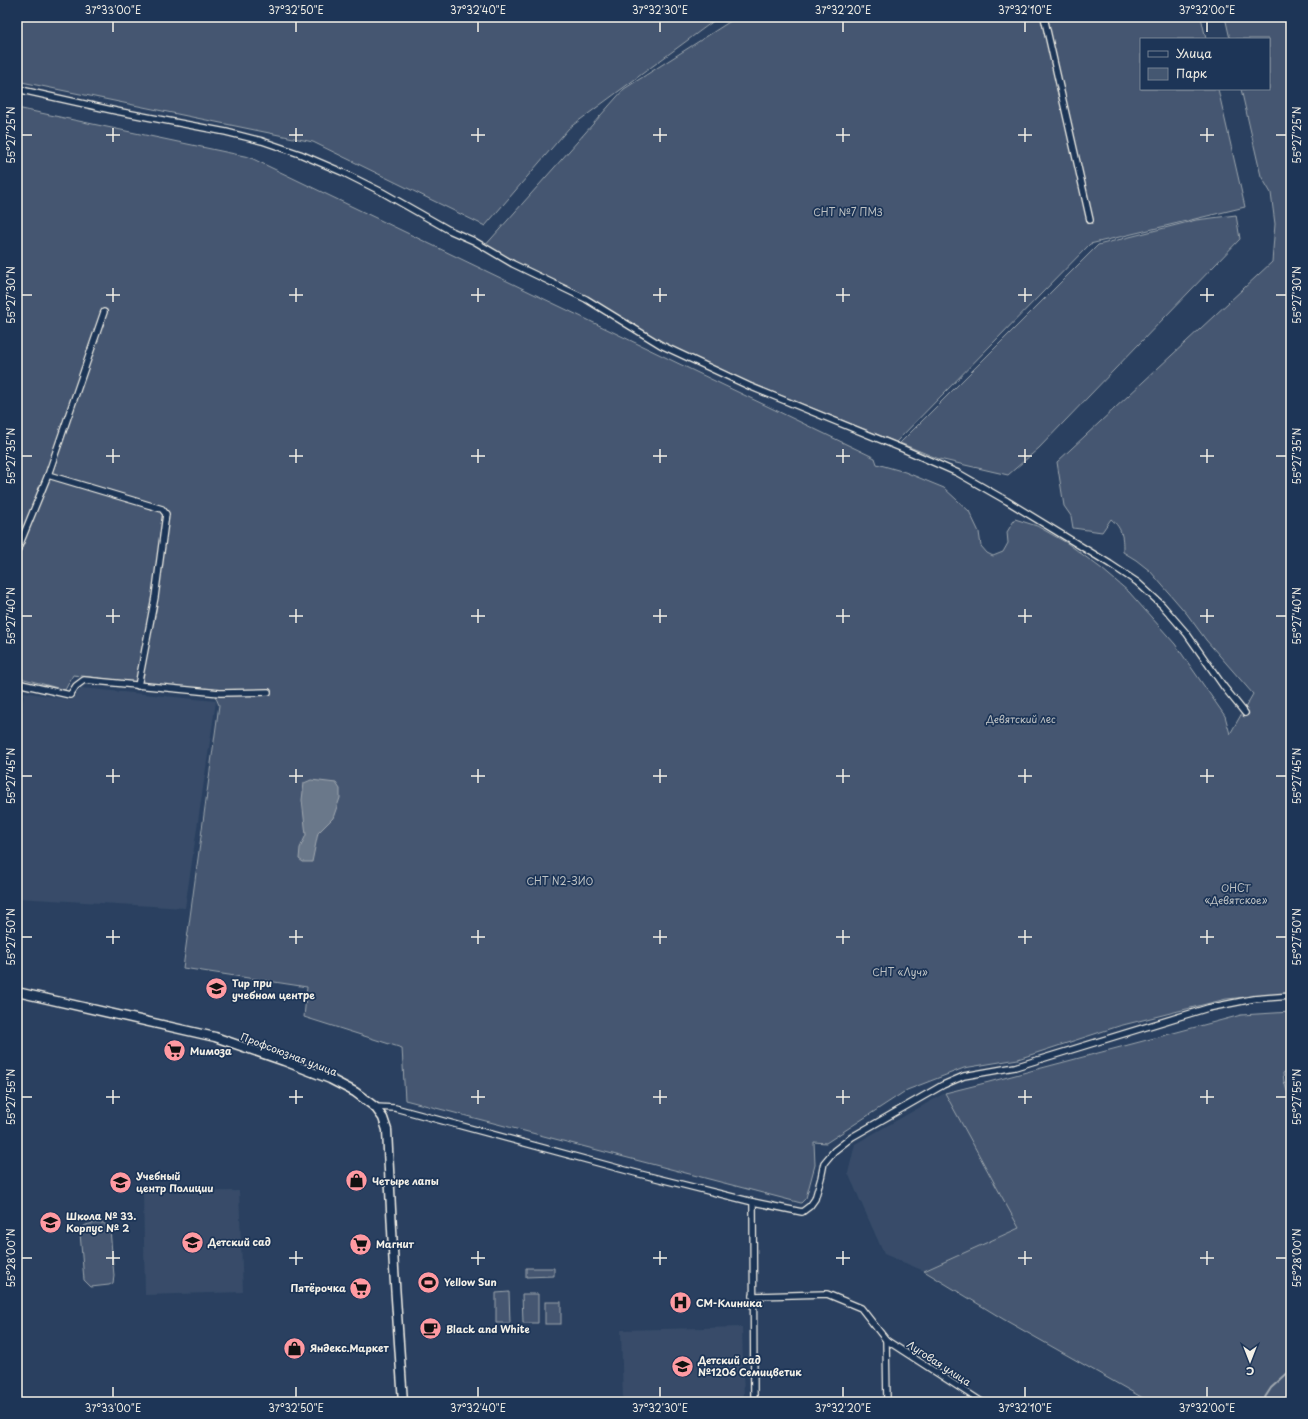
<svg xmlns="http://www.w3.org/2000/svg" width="1308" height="1419" viewBox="0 0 1308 1419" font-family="'Playpen Sans',sans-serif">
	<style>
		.built { fill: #374c69 }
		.green { fill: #445771; stroke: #9ca4ac }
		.water { fill: #6a788a; stroke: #a1a8b0 }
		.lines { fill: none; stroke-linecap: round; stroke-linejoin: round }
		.stream { stroke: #a1a8b0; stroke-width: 2 }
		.minor-casing { stroke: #f4f1e8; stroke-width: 8 }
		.secondary-casing { stroke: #f4f1e8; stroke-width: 11 }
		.minor { stroke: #1d3557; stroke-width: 5.5 }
		.secondary { stroke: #1d3557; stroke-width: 8 }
		.ticks { fill: none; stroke: #f4f1e8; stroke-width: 1.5 }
		.labels { text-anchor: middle; stroke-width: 3.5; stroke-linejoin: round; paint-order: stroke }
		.park-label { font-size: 10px; fill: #bfc3c4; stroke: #1d3557 }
		.poi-label { font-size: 10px; font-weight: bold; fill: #f4f1e8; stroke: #1d3557; text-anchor: start }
		.street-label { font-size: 10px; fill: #f4f1e8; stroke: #1d3557 }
		.neatline { fill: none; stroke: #f4f1e8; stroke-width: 1.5 }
		.ticks-label { font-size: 10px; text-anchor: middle; fill: #f4f1e8 }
	</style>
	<rect width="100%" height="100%" fill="#2a4060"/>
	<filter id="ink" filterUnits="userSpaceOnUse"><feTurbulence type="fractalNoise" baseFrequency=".025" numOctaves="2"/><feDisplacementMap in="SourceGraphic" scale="8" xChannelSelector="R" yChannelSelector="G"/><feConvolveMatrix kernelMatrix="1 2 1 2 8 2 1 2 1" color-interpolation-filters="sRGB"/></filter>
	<g filter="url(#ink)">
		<g class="built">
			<polygon points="81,688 216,701 185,908 17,898 17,760 24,692 72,700"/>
			<polygon points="945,1093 1019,1228 924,1271 884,1254 848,1173 855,1144"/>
			<polygon points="239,1191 243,1292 145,1295 143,1192"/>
			<polygon points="742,1327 744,1402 623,1402 621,1330"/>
		</g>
		<g class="green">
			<polygon points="17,17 719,17 569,128 485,226 313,142 17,81"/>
			<polygon points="737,17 1201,17 1206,39 1141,39 1141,89 1218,89 1245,207 1090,244 896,442 689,358 484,247 624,89"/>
			<path d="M1225 17H1291V993L1226 999 1119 1026 1018 1059 964 1068 907 1090 826 1143 814 1142 815 1165 806 1198 801 1203 405 1100 402 1048 304 1017 307 987 183 968 219 705 213 691 73 675 65 690 17 677V108L249 157 875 458 877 464 905 472 944 488 969 511 979 532 981 546 987 553 993 556 1003 552 1008 543 1007 532 1015 519 1037 526 1067 543 1102 569 1129 592 1175 644 1225 716 1230 734 1253 694 1206 640 1187 614 1150 571 1136 560 1123 552C1123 538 1123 529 1111 519L1102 532 1073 528 1071 516 1064 506 1057 462 1272 262 1275 224 1271 193 1261 176 1241 89H1269V39H1230Z"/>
			<polygon points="1236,215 1240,239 1039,448 1008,475 939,459 900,443 1098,245 1196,220"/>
			<polygon points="1291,1012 1291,1069 1283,1073 1284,1081 1291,1104 1291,1398 1288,1402 1150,1402 1003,1319 924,1271 1019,1228 945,1093 989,1082 1241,1015"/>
			<path d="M103 1223 108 1226 110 1229 114 1276 113 1283 109 1285 91 1287 84 1280 80 1233C82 1222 93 1224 103 1223Z"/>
			<polygon points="526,1268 554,1268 554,1276 526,1277"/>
			<polygon points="509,1292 510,1323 496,1323 496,1293"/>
			<polygon points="522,1294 538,1294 538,1323 523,1323"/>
			<rect x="545" y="1302" width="16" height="22"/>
		</g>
		<polygon class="water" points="311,780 336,783 340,789 340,798 333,818 318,833 312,862 303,862 299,859 300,848 306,835 302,800 304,783"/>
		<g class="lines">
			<polyline class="stream" points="1262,1402 1271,1388 1291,1370"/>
			<defs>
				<g id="minor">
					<polyline points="1044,17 1090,220"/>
					<polyline points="17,89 116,111 226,132 262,141 300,154 342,172 382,192 449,230 474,241 513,264 586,299 661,345 749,386 901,448 958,473 1007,501 1110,564 1137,582 1162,605 1187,634 1224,687 1245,713"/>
					<polyline points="48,475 162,509 166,514 155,597 138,686"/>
					<polyline points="17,551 48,475 104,312"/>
					<polyline points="17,683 70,695 76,686 84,680 220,693 268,692"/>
					<polyline points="375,1107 395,1108 636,1173 753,1202 802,1212 810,1206 815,1199 821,1178 824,1163 834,1151 852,1137 943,1085 964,1076 1015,1067 1208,1008 1253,999 1291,996"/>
					<polyline points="753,1202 754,1402"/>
					<polyline points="753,1296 827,1294 861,1308 886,1340 982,1402"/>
					<polyline points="886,1340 887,1402"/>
				</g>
				<polyline id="secondary" points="17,992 215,1037 284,1061 330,1079 355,1092 375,1107 383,1118 387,1130 394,1269 403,1402"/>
			</defs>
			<use href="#minor" class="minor-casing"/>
			<use href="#secondary" class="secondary-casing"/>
			<use href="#minor" class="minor"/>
			<use href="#secondary" class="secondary"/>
		</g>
	</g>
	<path class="ticks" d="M113 22V32M296 22V32M478 22V32M660 22V32M843 22V32M1025 22V32M1207 22V32M113 128V142M296 128V142M478 128V142M660 128V142M843 128V142M1025 128V142M1207 128V142M22 135H32M106 135H120M289 135H303M471 135H485M653 135H667M836 135H850M1018 135H1032M1200 135H1214M1276 135H1286M113 288V302M296 288V302M478 288V302M660 288V302M843 288V302M1025 288V302M1207 288V302M22 295H32M106 295H120M289 295H303M471 295H485M653 295H667M836 295H850M1018 295H1032M1200 295H1214M1276 295H1286M113 449V463M296 449V463M478 449V463M660 449V463M843 449V463M1025 449V463M1207 449V463M22 456H32M106 456H120M289 456H303M471 456H485M653 456H667M836 456H850M1018 456H1032M1200 456H1214M1276 456H1286M113 609V623M296 609V623M478 609V623M660 609V623M843 609V623M1025 609V623M1207 609V623M22 616H32M106 616H120M289 616H303M471 616H485M653 616H667M836 616H850M1018 616H1032M1200 616H1214M1276 616H1286M113 769V783M296 769V783M478 769V783M660 769V783M843 769V783M1025 769V783M1207 769V783M22 776H32M106 776H120M289 776H303M471 776H485M653 776H667M836 776H850M1018 776H1032M1200 776H1214M1276 776H1286M113 930V944M296 930V944M478 930V944M660 930V944M843 930V944M1025 930V944M1207 930V944M22 937H32M106 937H120M289 937H303M471 937H485M653 937H667M836 937H850M1018 937H1032M1200 937H1214M1276 937H1286M113 1090V1104M296 1090V1104M478 1090V1104M660 1090V1104M843 1090V1104M1025 1090V1104M1207 1090V1104M22 1097H32M106 1097H120M289 1097H303M471 1097H485M653 1097H667M836 1097H850M1018 1097H1032M1200 1097H1214M1276 1097H1286M113 1251V1265M296 1251V1265M478 1251V1265M660 1251V1265M843 1251V1265M1025 1251V1265M1207 1251V1265M22 1258H32M106 1258H120M289 1258H303M471 1258H485M653 1258H667M836 1258H850M1018 1258H1032M1200 1258H1214M1276 1258H1286M113 1387V1397M296 1387V1397M478 1387V1397M660 1387V1397M843 1387V1397M1025 1387V1397M1207 1387V1397"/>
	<defs>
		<symbol id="university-disc" viewBox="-11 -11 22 22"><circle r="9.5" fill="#ff9aa2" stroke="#1d3557"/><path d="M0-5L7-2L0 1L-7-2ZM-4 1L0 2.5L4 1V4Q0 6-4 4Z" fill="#111"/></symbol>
		<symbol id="supermarket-disc" viewBox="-11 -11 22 22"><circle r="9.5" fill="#ff9aa2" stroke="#1d3557"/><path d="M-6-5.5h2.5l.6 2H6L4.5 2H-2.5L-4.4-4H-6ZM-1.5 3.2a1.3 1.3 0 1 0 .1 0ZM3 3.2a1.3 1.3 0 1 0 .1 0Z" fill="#111"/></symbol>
		<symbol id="shop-disc" viewBox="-11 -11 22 22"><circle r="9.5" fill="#ff9aa2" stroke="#1d3557"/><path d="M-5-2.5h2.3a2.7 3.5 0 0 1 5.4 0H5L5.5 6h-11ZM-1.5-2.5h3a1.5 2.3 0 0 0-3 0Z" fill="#111"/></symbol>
		<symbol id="school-disc" viewBox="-11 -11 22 22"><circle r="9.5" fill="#ff9aa2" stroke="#1d3557"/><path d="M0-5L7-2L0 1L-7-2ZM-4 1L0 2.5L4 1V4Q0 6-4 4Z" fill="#111"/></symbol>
		<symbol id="stadium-disc" viewBox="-11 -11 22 22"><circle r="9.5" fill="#ff9aa2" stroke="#1d3557"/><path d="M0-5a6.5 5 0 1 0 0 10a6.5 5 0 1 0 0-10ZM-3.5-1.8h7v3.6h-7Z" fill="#111"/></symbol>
		<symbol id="hospital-disc" viewBox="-11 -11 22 22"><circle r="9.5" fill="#ff9aa2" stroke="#1d3557"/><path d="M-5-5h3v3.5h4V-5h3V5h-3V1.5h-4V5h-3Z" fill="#111"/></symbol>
		<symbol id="cafe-disc" viewBox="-11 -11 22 22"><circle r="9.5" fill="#ff9aa2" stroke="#1d3557"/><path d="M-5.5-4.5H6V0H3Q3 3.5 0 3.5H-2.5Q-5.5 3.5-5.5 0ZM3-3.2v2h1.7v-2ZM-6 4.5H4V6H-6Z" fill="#111"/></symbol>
	</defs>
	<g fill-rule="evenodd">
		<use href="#university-disc" x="204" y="976" width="25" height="25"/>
		<use href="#supermarket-disc" x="162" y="1038" width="25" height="25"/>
		<use href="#shop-disc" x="344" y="1168" width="25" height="25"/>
		<use href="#university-disc" x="108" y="1170" width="25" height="25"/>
		<use href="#school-disc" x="38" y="1210" width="25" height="25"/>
		<use href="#school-disc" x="180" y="1230" width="25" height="25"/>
		<use href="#supermarket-disc" x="348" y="1232" width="25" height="25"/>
		<use href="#stadium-disc" x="416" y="1270" width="25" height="25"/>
		<use href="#supermarket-disc" x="348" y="1276" width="25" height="25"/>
		<use href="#hospital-disc" x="668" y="1290" width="25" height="25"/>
		<use href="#cafe-disc" x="418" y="1316" width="25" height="25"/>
		<use href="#shop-disc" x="282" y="1336" width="25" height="25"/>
		<use href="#school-disc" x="670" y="1354" width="25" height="25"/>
	</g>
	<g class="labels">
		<g class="park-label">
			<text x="848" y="216">СНТ №7 ПМЗ</text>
			<text x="1021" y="723">Девятский лес</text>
			<text x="560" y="885">СНТ N2-ЗИО</text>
			<text x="1236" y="892">ОНСТ<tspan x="1236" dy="12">«Девятское»</tspan></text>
			<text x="900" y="976">СНТ «Луч»</text>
		</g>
		<g class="poi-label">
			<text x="232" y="987">Тир при<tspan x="232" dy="12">учебном центре</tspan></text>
			<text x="190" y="1055">Мимоза</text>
			<text x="136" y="1180">Учебный<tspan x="136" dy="12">центр Полиции</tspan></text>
			<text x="372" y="1185">Четыре лапы</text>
			<text x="66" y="1220">Школа № 33.<tspan x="66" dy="12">Корпус № 2</tspan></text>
			<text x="208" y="1246">Детский сад</text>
			<text x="376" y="1248">Магнит</text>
			<text x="444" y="1286">Yellow Sun</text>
			<text x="346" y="1292" text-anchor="end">Пятёрочка</text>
			<text x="696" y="1307">СМ-Клиника</text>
			<text x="446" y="1333">Black and White</text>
			<text x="310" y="1352">Яндекс.Маркет</text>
			<text x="698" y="1364">Детский сад<tspan x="698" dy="12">№1206 Семицветик</tspan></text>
		</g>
		<g class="street-label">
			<text transform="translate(289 1054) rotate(21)" y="4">Профсоюзная улица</text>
			<text transform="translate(939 1363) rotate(33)" y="4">Луговая улица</text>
		</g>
	</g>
	<rect width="1308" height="1419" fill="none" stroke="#1d3557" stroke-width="44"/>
	<rect x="1140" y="38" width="130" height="52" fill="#1d3557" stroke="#738091"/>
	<rect x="1148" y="51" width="20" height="6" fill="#1d3557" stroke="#738091"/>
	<text x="1176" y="58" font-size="12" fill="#f4f1e8">Улица</text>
	<rect x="1148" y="68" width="20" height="12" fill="#445771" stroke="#738091"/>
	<text x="1176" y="78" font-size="12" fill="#f4f1e8">Парк</text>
	<g transform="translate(1250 1361) rotate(180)" stroke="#1d3557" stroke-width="3" paint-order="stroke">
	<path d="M0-3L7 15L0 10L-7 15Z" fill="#f4f1e8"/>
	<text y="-6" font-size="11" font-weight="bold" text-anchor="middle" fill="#f4f1e8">С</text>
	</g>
	<rect x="22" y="22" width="1264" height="1375" class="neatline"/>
	<g class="ticks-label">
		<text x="113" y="14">37°33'00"E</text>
		<text x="296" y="14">37°32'50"E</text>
		<text x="478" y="14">37°32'40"E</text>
		<text x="660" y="14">37°32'30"E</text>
		<text x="843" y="14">37°32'20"E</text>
		<text x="1025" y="14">37°32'10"E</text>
		<text x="1207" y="14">37°32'00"E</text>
		<text transform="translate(1297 135) rotate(-90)" y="4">55°27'25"N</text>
		<text transform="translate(11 135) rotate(-90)" y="4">55°27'25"N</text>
		<text transform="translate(1297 295) rotate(-90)" y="4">55°27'30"N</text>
		<text transform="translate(11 295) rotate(-90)" y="4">55°27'30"N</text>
		<text transform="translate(1297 456) rotate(-90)" y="4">55°27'35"N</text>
		<text transform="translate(11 456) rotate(-90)" y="4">55°27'35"N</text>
		<text transform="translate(1297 616) rotate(-90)" y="4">55°27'40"N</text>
		<text transform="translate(11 616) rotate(-90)" y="4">55°27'40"N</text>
		<text transform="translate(1297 776) rotate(-90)" y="4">55°27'45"N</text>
		<text transform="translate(11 776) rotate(-90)" y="4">55°27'45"N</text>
		<text transform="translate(1297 937) rotate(-90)" y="4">55°27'50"N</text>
		<text transform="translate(11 937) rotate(-90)" y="4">55°27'50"N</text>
		<text transform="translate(1297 1097) rotate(-90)" y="4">55°27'55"N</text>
		<text transform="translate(11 1097) rotate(-90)" y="4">55°27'55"N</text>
		<text transform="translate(1297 1258) rotate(-90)" y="4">55°28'00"N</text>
		<text transform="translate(11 1258) rotate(-90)" y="4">55°28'00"N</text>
		<text x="113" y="1412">37°33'00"E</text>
		<text x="296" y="1412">37°32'50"E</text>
		<text x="478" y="1412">37°32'40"E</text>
		<text x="660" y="1412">37°32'30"E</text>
		<text x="843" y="1412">37°32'20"E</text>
		<text x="1025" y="1412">37°32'10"E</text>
		<text x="1207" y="1412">37°32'00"E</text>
	</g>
</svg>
